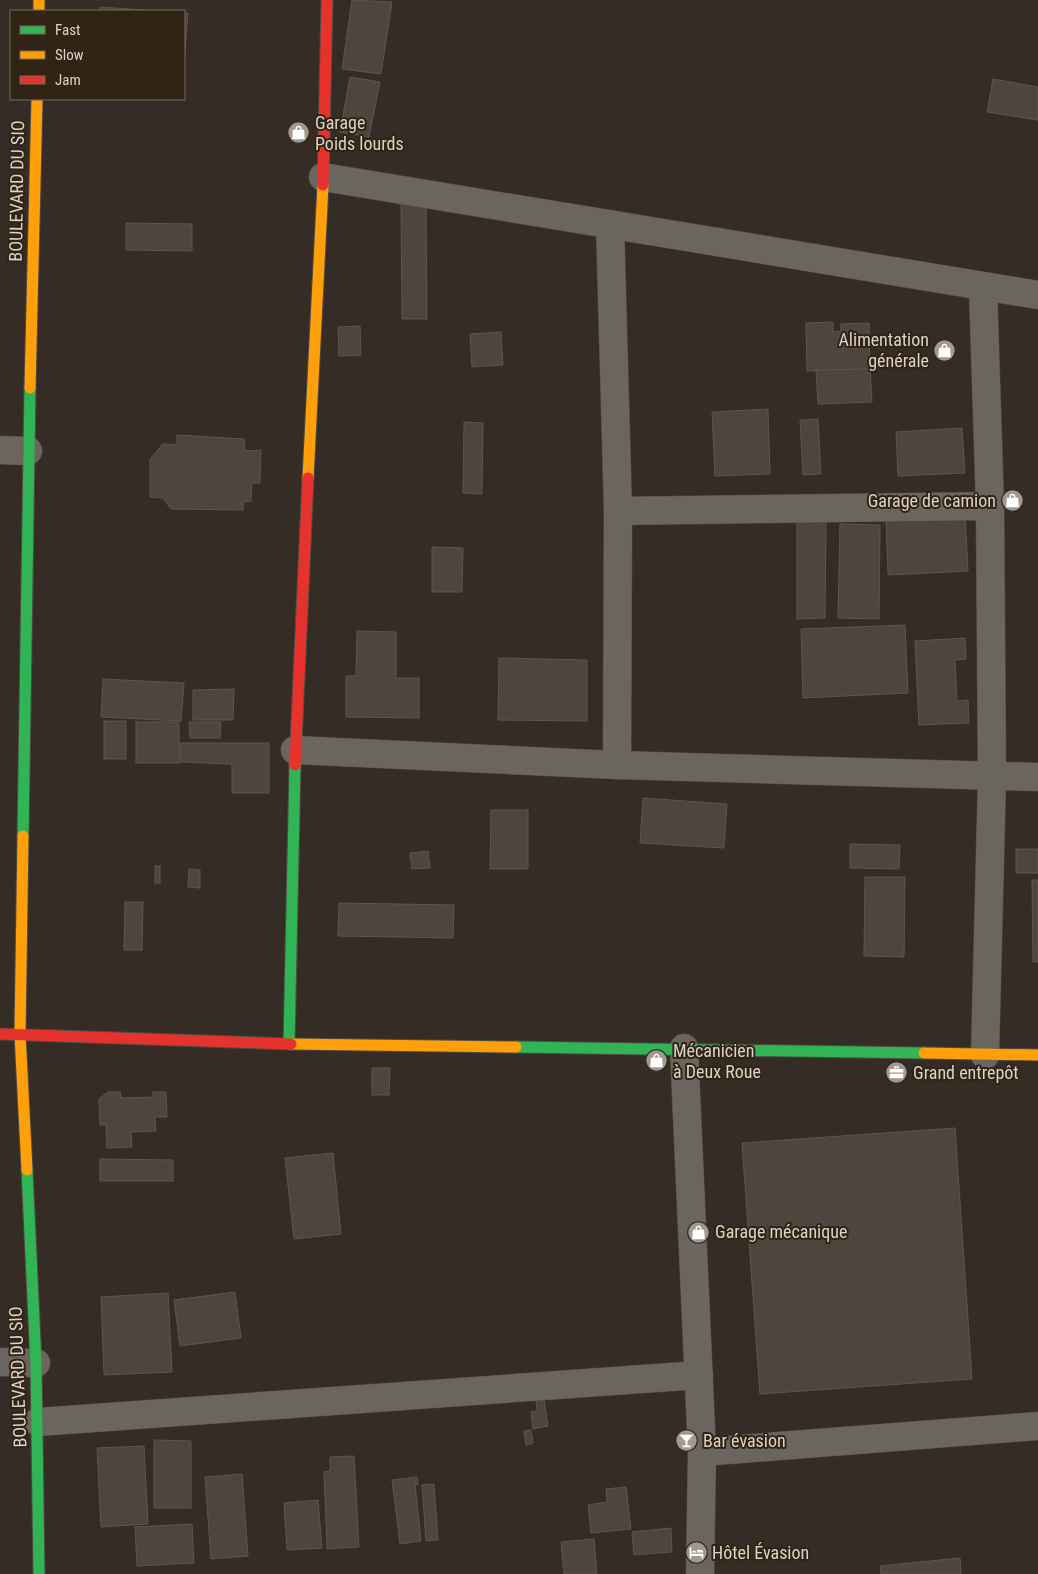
<svg xmlns="http://www.w3.org/2000/svg" width="1038" height="1574" viewBox="0 0 1038 1574" font-family="'Roboto Condensed',sans-serif">
	<style>
		.building { fill: #4e463e; stroke: #5d564e }
		.lines { fill: none; stroke-linecap: round; stroke-linejoin: round }
		.street-casing { stroke: #514b43; stroke-width: 29 }
		.fast-casing { stroke: #514b43; stroke-width: 13 }
		.slow-casing { stroke: #514b43; stroke-width: 13 }
		.jam-casing { stroke: #514b43; stroke-width: 13 }
		.street { stroke: #6b655f; stroke-width: 28 }
		.fast { stroke: #30b455; stroke-width: 11 }
		.slow { stroke: #ff9f0a; stroke-width: 11 }
		.jam { stroke: #e5322d; stroke-width: 11 }
		.labels { text-anchor: middle; stroke-width: 4; stroke-linejoin: round; paint-order: stroke }
		.poi-label { font-size: 18px; fill: #dbd2c9; stroke: #312415; text-anchor: start }
		.street-label { font-size: 18px; fill: #dbd2c9; stroke: #312415 }
	</style>
	<rect width="100%" height="100%" fill="#352d25"/>
	<g class="building">
		<polygon points="352,0 392,2 381,74 342,69"/>
		<polygon points="100,7 158,11 100,11"/>
		<polygon points="184,13 188,13 184,62"/>
		<polygon points="350,77 380,82 369,137 340,132"/>
		<polygon points="993,79 1038,87 1038,120 987,112"/>
		<polygon points="401,204 426,204 427,319 402,319"/>
		<polygon points="126,223 192,224 192,251 126,250"/>
		<polygon points="833,322 833,332 841,331 841,324 869,323 870,369 807,371 806,323"/>
		<polygon points="360,326 361,355 339,356 338,327"/>
		<polygon points="501,332 503,365 472,367 470,334"/>
		<polygon points="870,369 872,402 818,404 816,370"/>
		<polygon points="768,409 770,474 715,476 712,412"/>
		<polygon points="818,419 821,474 803,475 800,420"/>
		<polygon points="464,422 483,423 482,494 463,493"/>
		<polygon points="962,428 965,473 898,476 896,432"/>
		<polygon points="177,435 244,439 245,451 261,450 260,483 252,483 251,501 243,502 243,510 171,509 163,498 150,497 150,459 163,444 177,445"/>
		<polygon points="965,514 968,571 888,575 886,518"/>
		<polygon points="797,518 826,519 825,618 797,619"/>
		<polygon points="840,524 880,525 879,619 838,618"/>
		<polygon points="432,547 463,548 462,592 432,592"/>
		<polygon points="905,625 908,693 803,698 801,629"/>
		<polygon points="357,631 396,632 396,678 419,678 419,718 346,717 346,676 356,676"/>
		<polygon points="965,638 966,659 955,660 957,701 968,700 969,723 919,725 915,641"/>
		<polygon points="499,658 587,660 587,721 498,720"/>
		<polygon points="103,679 184,683 181,721 101,717"/>
		<polygon points="234,689 233,720 193,720 193,690"/>
		<rect x="104" y="721" width="22" height="38"/>
		<rect x="136" y="722" width="43" height="41"/>
		<polygon points="189,722 221,722 220,738 190,738"/>
		<polygon points="180,743 269,743 269,793 232,793 232,764 180,762"/>
		<polygon points="643,798 727,804 724,848 640,843"/>
		<polygon points="491,810 528,810 528,869 490,869"/>
		<polygon points="850,844 900,845 899,869 850,868"/>
		<rect x="1016" y="849" width="22" height="24"/>
		<polygon points="428,851 430,868 412,869 410,853"/>
		<rect x="155" y="866" width="5" height="17"/>
		<polygon points="189,869 200,870 200,888 188,887"/>
		<polygon points="865,877 905,877 904,957 864,956"/>
		<polygon points="1032,880 1038,880 1038,962 1033,962"/>
		<polygon points="125,902 143,902 142,950 124,950"/>
		<polygon points="339,903 454,905 453,938 338,936"/>
		<polygon points="372,1068 390,1068 389,1095 372,1095"/>
		<polygon points="108,1092 120,1092 121,1098 153,1097 153,1092 166,1092 167,1117 155,1117 156,1131 131,1132 132,1147 107,1148 106,1125 100,1125 99,1099"/>
		<polygon points="955,1128 972,1379 760,1394 742,1143"/>
		<polygon points="333,1153 341,1234 294,1239 285,1158"/>
		<polygon points="100,1159 173,1160 173,1181 100,1181"/>
		<polygon points="235,1292 241,1338 180,1346 174,1300"/>
		<polygon points="168,1293 172,1372 104,1375 101,1297"/>
		<polygon points="544,1399 548,1426 533,1429 531,1412 537,1411 536,1400"/>
		<polygon points="531,1430 533,1443 526,1445 524,1431"/>
		<polygon points="154,1440 191,1441 191,1508 154,1508"/>
		<polygon points="144,1446 148,1524 101,1527 97,1448"/>
		<polygon points="354,1456 359,1547 327,1549 324,1472 330,1471 330,1457"/>
		<polygon points="242,1474 248,1556 211,1559 205,1477"/>
		<polygon points="417,1477 418,1485 415,1484 421,1541 400,1544 392,1480"/>
		<polygon points="434,1484 438,1540 426,1541 422,1485"/>
		<polygon points="626,1487 631,1529 591,1533 588,1505 607,1502 606,1489"/>
		<polygon points="318,1500 322,1548 287,1550 284,1503"/>
		<polygon points="192,1524 194,1563 137,1566 135,1527"/>
		<polygon points="671,1528 672,1552 634,1555 632,1532"/>
		<polygon points="594,1539 597,1574 564,1574 561,1542"/>
		<polygon points="960,1558 961,1574 881,1574 880,1566"/>
	</g>
	<g class="lines">
		<defs>
			<g id="street">
				<polyline points="323,177 1038,295"/>
				<polyline points="610,224 618,511 617,765"/>
				<polyline points="983,288 990,506 992,777 985,1055"/>
				<polyline points="0,450 28,451"/>
				<polyline points="618,511 990,506"/>
				<polyline points="295,750 617,765 1038,777"/>
				<polyline points="684,1048 702,1452 700,1574"/>
				<polyline points="0,1362 36,1363"/>
				<polyline points="38,1422 699,1375"/>
				<polyline points="702,1452 1038,1426"/>
			</g>
			<g id="fast">
				<polyline points="23,836 30,388"/>
				<polyline points="289,1044 295,765"/>
				<polyline points="516,1047 924,1053"/>
				<polyline points="27,1170 36,1363 39,1574"/>
			</g>
			<g id="slow">
				<polyline points="39,0 39,11"/>
				<polyline points="30,388 37,99"/>
				<polyline points="308,478 323,185"/>
				<polyline points="23,836 20,1034 27,1170"/>
				<polyline points="291,1044 516,1047"/>
				<polyline points="924,1053 1038,1055"/>
			</g>
			<g id="jam">
				<polyline points="323,185 327,0"/>
				<polyline points="295,765 308,478"/>
				<polyline points="0,1034 291,1044"/>
			</g>
		</defs>
		<use href="#street" class="street-casing"/>
		<use href="#fast" class="fast-casing"/>
		<use href="#slow" class="slow-casing"/>
		<use href="#jam" class="jam-casing"/>
		<use href="#street" class="street"/>
		<use href="#fast" class="fast"/>
		<use href="#slow" class="slow"/>
		<use href="#jam" class="jam"/>
	</g>
	<defs>
		<symbol id="shop-disc" viewBox="-11 -11 22 22"><circle r="9.5" fill="#a19890" stroke="#312415"/><path d="M-5-2.5h2.3a2.7 3.5 0 0 1 5.4 0H5L5.5 6h-11ZM-1.5-2.5h3a1.5 2.3 0 0 0-3 0Z" fill="#fff"/></symbol>
		<symbol id="office-disc" viewBox="-11 -11 22 22"><circle r="9.5" fill="#a19890" stroke="#312415"/><path d="M-6-3h4V-5.5h4V-3h4V5H-6ZM-1-4.5V-3h2v-1.5ZM-6 0V1H6V0Z" fill="#fff"/></symbol>
		<symbol id="bar-disc" viewBox="-11 -11 22 22"><circle r="9.5" fill="#a19890" stroke="#312415"/><path d="M-6-5H6L.8 .8V4.5H3.5V6h-7V4.5H-.8V.8Z" fill="#fff"/></symbol>
		<symbol id="hotel-disc" viewBox="-11 -11 22 22"><circle r="9.5" fill="#a19890" stroke="#312415"/><path d="M-6-4.5h1.5V1H6V5H4.5V3h-9V5H-6ZM-4 0a1.8 1.8 0 1 1 3.6 0ZM.5 0V-2.5h3Q6-2.5 6 0Z" fill="#fff"/></symbol>
	</defs>
	<g fill-rule="evenodd">
		<use href="#shop-disc" x="286" y="120" width="25" height="25"/>
		<use href="#shop-disc" x="932" y="338" width="25" height="25"/>
		<use href="#shop-disc" x="1000" y="488" width="25" height="25"/>
		<use href="#shop-disc" x="644" y="1048" width="25" height="25"/>
		<use href="#office-disc" x="884" y="1060" width="25" height="25"/>
		<use href="#shop-disc" x="686" y="1220" width="25" height="25"/>
		<use href="#bar-disc" x="674" y="1428" width="25" height="25"/>
		<use href="#hotel-disc" x="684" y="1540" width="25" height="25"/>
	</g>
	<g class="labels">
		<g class="poi-label">
			<text x="315" y="129">Garage<tspan x="315" dy="21">Poids lourds</tspan></text>
			<text x="929" y="346" text-anchor="end">Alimentation<tspan x="929" dy="21">générale</tspan></text>
			<text x="996" y="507" text-anchor="end">Garage de camion</text>
			<text x="673" y="1057">Mécanicien<tspan x="673" dy="21">à Deux Roue</tspan></text>
			<text x="913" y="1079">Grand entrepôt</text>
			<text x="715" y="1238">Garage mécanique</text>
			<text x="703" y="1447">Bar évasion</text>
			<text x="712" y="1559">Hôtel Évasion</text>
		</g>
		<g class="street-label">
			<text transform="translate(17 191) rotate(-89)" y="6">BOULEVARD DU SIO</text>
			<text transform="translate(18 1377) rotate(-92)" y="6">BOULEVARD DU SIO</text>
		</g>
	</g>
	<rect x="10" y="10" width="175" height="90" fill="#312415" stroke="#756a5d"/>
	<rect x="20" y="26" width="25" height="8" fill="#30b455" stroke="#756a5d"/>
	<text x="55" y="35" font-size="15" fill="#dbd2c9">Fast</text>
	<rect x="20" y="51" width="25" height="8" fill="#ff9f0a" stroke="#756a5d"/>
	<text x="55" y="60" font-size="15" fill="#dbd2c9">Slow</text>
	<rect x="20" y="76" width="25" height="8" fill="#e5322d" stroke="#756a5d"/>
	<text x="55" y="85" font-size="15" fill="#dbd2c9">Jam</text>
</svg>
